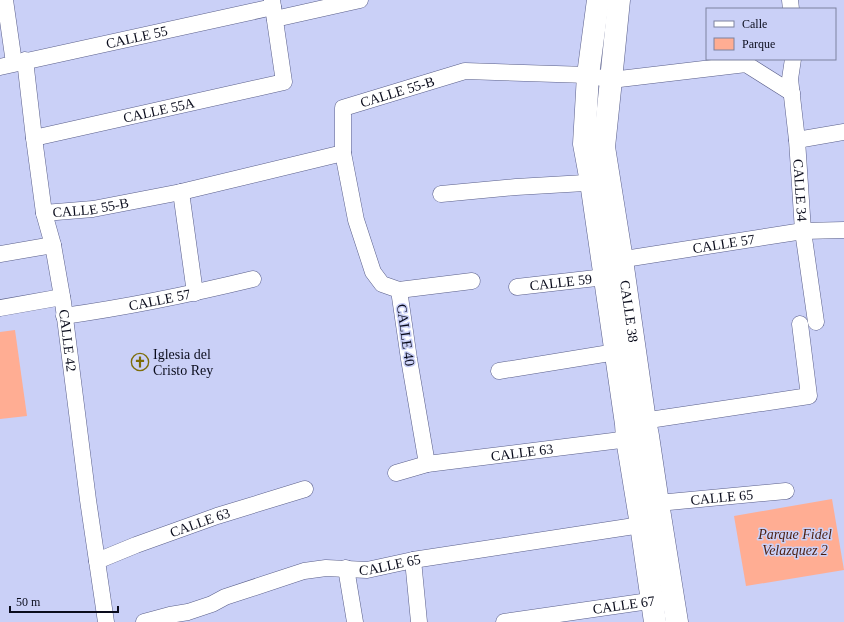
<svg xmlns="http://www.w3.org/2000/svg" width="844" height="622" viewBox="0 0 844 622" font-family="Georgia,serif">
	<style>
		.green { fill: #ffad93 }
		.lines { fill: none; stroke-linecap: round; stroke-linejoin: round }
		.street-casing { stroke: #5a5f8a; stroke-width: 17 }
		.secondary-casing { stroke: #5a5f8a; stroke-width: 23 }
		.street { stroke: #fff; stroke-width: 16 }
		.secondary { stroke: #fff; stroke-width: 22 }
		.labels { text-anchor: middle; stroke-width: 3; stroke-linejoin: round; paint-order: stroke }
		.street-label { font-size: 14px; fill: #0a0c1c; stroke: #cad0f7 }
		.poi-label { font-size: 14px; fill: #0a0c1c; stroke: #cad0f7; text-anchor: start }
		.park-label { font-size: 14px; font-style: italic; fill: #4b1e10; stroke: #cad0f7 }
	</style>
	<rect width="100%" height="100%" fill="#cad0f7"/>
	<g class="green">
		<polygon points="15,330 27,416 0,419 0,332"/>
		<polygon points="832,499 844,570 746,586 734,516"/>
	</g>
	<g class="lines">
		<defs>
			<g id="street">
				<polyline points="5,0 14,63"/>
				<polyline points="790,0 791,9"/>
				<polyline points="275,19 360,0"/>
				<path id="s1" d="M793 59 790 79 797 140 803 231 816 322"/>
				<path id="s2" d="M25 60 34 138 44 213 53 245 63 302 88 500 106 622"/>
				<path id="s3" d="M0 67 273 7"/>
				<path id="s4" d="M34 138 284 82 272 0"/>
				<polyline points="797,140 844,132"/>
				<polyline points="181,192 195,293"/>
				<polyline points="441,194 516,187 602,182"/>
				<path id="s5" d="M44 213 93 209 181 192 343 153"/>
				<polyline points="0,254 53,245"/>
				<path id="s6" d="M612 261 803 231 844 230"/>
				<path id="s7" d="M517 287 605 277"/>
				<polyline points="399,290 472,281"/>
				<polyline points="0,308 62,297"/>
				<path id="s8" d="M64 316C128 307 191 294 253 279"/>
				<polyline points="499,371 616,352"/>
				<polyline points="636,422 809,396 800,324"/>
				<path id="s9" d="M427 464 409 359 399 290 382 284 373 272 356 220 343 153V108L465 71 588 75 611 80 746 64 792 93"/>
				<path id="s10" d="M396 473 427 464 637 438"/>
				<path id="s11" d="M658 503 786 491"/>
				<polyline points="413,560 419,622"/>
				<path id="s12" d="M97 561 136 545 217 516 305 489"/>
				<polyline points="346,568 355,622"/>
				<path id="s13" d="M144 622 170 615 188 612 212 604 225 597 304 571 326 568 367 570 413 560 641 525"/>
				<path id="s14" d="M504 622 663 599"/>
			</g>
			<g id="secondary">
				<polyline points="598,0 588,75 584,144 591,182 626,424 627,439 641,525 655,622"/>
				<path id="s15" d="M619 0 611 80 604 147 622 260 645 421 648 436 658 503 677 622"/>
			</g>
		</defs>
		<use href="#street" class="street-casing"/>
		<use href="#secondary" class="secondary-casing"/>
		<use href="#street" class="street"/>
		<use href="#secondary" class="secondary"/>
	</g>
	<defs>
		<symbol id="church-ring" viewBox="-11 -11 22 22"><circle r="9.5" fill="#cad0f7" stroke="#7d6d08" stroke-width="1.5"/><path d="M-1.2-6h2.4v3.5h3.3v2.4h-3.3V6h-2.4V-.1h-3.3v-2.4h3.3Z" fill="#7d6d08"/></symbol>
	</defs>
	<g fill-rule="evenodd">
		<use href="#church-ring" x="130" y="352" width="20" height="20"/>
	</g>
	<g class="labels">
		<g class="street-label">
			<text dy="5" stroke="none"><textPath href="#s3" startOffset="140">CALLE 55</textPath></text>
			<text dy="5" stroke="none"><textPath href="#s9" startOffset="434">CALLE 55-B</textPath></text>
			<text dy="5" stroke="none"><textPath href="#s4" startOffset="128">CALLE 55A</textPath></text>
			<text dy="5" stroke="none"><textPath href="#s1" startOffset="132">CALLE 34</textPath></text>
			<text dy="5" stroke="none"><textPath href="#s5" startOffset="47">CALLE 55-B</textPath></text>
			<text dy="5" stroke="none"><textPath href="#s6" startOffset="113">CALLE 57</textPath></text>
			<text dy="5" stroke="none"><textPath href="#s7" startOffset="44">CALLE 59</textPath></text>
			<text dy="5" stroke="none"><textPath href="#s8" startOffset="97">CALLE 57</textPath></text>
			<text dy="5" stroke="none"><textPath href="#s15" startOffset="314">CALLE 38</textPath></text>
			<text transform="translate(406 335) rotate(82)" y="5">CALLE 40</text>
			<text dy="5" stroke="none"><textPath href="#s2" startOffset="284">CALLE 42</textPath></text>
			<text dy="5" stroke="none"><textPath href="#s10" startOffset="128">CALLE 63</textPath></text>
			<text dy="5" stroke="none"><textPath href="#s11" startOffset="64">CALLE 65</textPath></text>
			<text dy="5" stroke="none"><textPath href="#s12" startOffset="110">CALLE 63</textPath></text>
			<text dy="5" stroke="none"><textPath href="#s13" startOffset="255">CALLE 65</textPath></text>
			<text dy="5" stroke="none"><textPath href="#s14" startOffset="121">CALLE 67</textPath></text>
		</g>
		<g class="poi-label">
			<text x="153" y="359">Iglesia del<tspan x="153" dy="16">Cristo Rey</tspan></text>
		</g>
		<g class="park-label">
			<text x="795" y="539">Parque Fidel<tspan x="795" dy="16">Velazquez 2</tspan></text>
		</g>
	</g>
	<rect x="706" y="8" width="130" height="52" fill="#cad0f7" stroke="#7d829f"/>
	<rect x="714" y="21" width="20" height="6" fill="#ffffff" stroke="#7d829f"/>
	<text x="742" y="28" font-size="12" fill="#0a0c1c">Calle</text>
	<rect x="714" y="38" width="20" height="12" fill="#ffad93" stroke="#7d829f"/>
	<text x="742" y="48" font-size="12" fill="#0a0c1c">Parque</text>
	<path d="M10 606v6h108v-6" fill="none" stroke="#0a0c1c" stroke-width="2"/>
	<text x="16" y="606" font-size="12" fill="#0a0c1c" stroke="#cad0f7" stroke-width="3" paint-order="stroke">50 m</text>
</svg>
